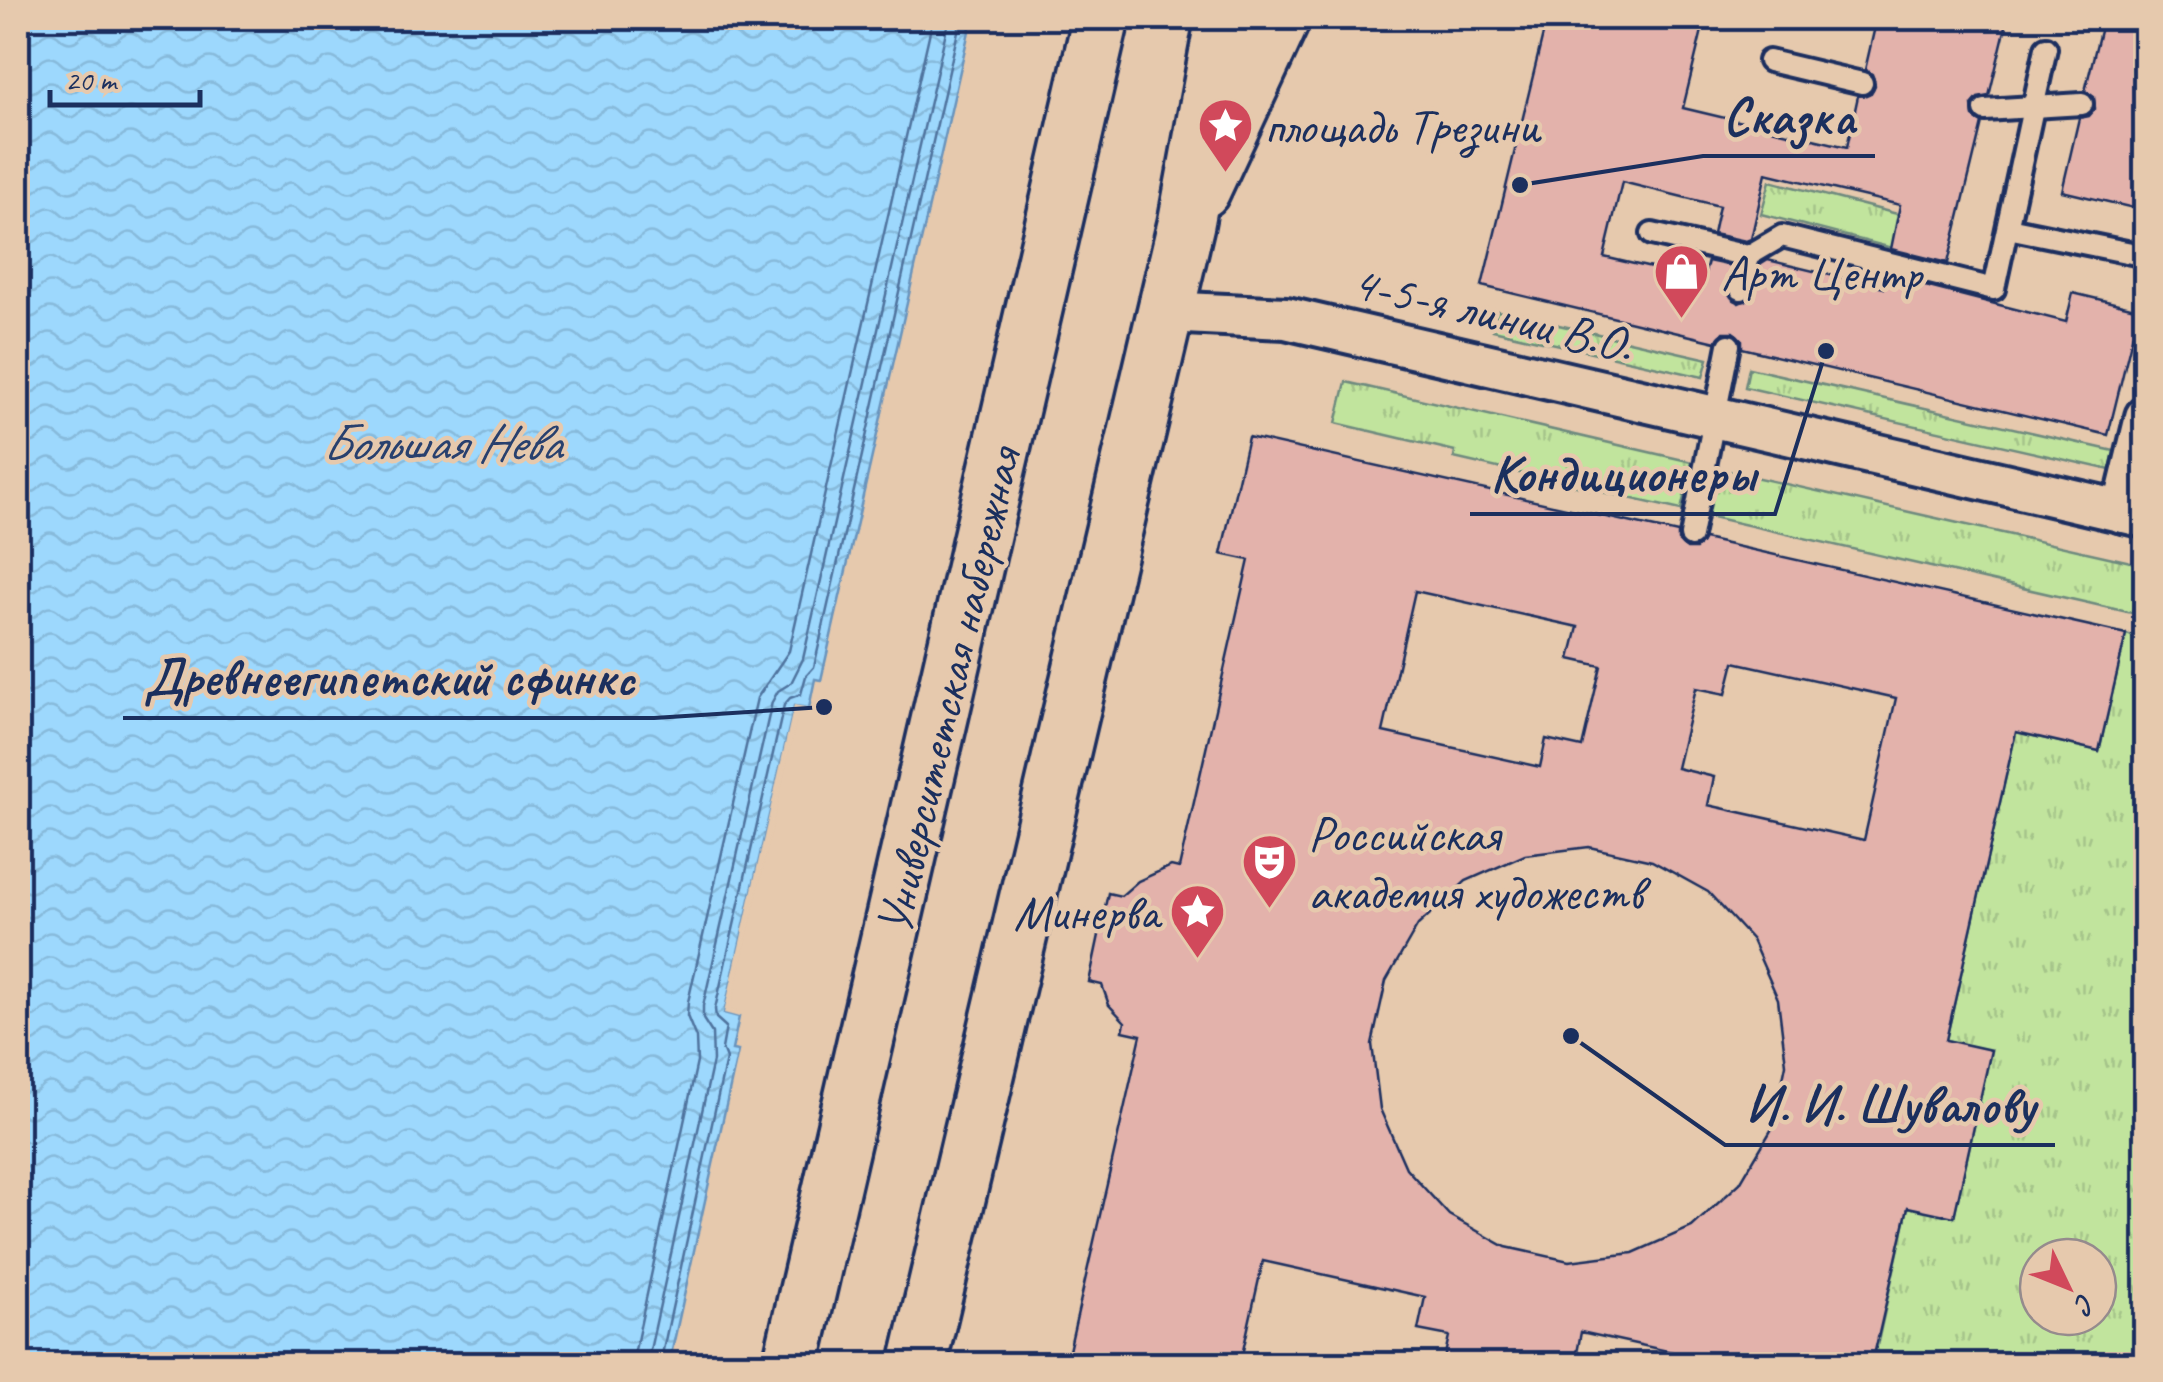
<svg xmlns="http://www.w3.org/2000/svg" width="2163" height="1382" viewBox="0 0 2163 1382" font-family="Caveat,sans-serif">
	<style>
		.grass { fill: url(#grass-tufts); stroke: #6e8a7e; stroke-width: 2.5; fill-rule: evenodd }
		.water { fill: url(#water-waves); stroke: #6994bd; stroke-width: 2.5 }
		.pier { fill: #e6c9ad }
		.lines { fill: none; stroke-linecap: round; stroke-linejoin: round }
		.shore { stroke: #4f739e; stroke-width: 2.5 }
		.building { fill: #e3b2ab; stroke: #1b2f5e; stroke-width: 2.5; fill-rule: evenodd }
		.service-casing { stroke: #1b2f5e; stroke-width: 28 }
		.minor-casing { stroke: #1b2f5e; stroke-width: 48 }
		.secondary-casing { stroke: #1b2f5e; stroke-width: 62 }
		.primary-casing { stroke: #1b2f5e; stroke-width: 62 }
		.service { stroke: #e6c9ad; stroke-width: 20 }
		.minor { stroke: #e6c9ad; stroke-width: 40 }
		.secondary { stroke: #e6c9ad; stroke-width: 55 }
		.primary { stroke: #e6c9ad; stroke-width: 55 }
		.labels { text-anchor: middle; stroke-width: 9; stroke-linejoin: round; paint-order: stroke }
		.poi-label { font-size: 50px; fill: #1b2f5e; stroke: #e6c9ad; text-anchor: start }
		.street-label { font-size: 50px; fill: #1b2f5e; stroke: #e6c9ad }
		.water-label { font-size: 52px; font-style: italic; fill: #28406e; stroke: #e6c9ad }
		.leader { fill: none; stroke: #1b2f5e; stroke-width: 4 }
		.callout-dot { fill: #1b2f5e; stroke: #e6c9ad; stroke-width: 4 }
		.callout-label { font-size: 52px; text-anchor: middle; font-weight: bold; fill: #1b2f5e; stroke: #e6c9ad; stroke-width: 9; stroke-linejoin: round; paint-order: stroke }
	</style>
	<defs>
		<pattern id="grass-tufts" width="24" height="20" patternUnits="userSpaceOnUse" patternTransform="scale(2.5)"><rect width="24" height="20" fill="#c1e49d"/><path d="M3 7l-1-3M5 7V3M7 7l1-3M15 17l-1-3M17 17v-4M19 17l1-3" fill="none" stroke="#a5c48a"/></pattern>
		<pattern id="water-waves" width="16" height="10" patternUnits="userSpaceOnUse" patternTransform="scale(2.5)"><rect width="16" height="10" fill="#9dd8fd"/><path d="M0 5q4-4 8 0t8 0" fill="none" stroke="#87badb"/></pattern>
	</defs>
	<rect width="100%" height="100%" fill="#e6c9ad"/>
	<filter id="ink" filterUnits="userSpaceOnUse"><feTurbulence type="fractalNoise" baseFrequency=".01" numOctaves="2"/><feDisplacementMap in="SourceGraphic" scale="20" xChannelSelector="R" yChannelSelector="G"/><feConvolveMatrix kernelMatrix="1 2 1 2 8 2 1 2 1" color-interpolation-filters="sRGB"/></filter>
	<g filter="url(#ink)">
		<g class="grass">
			<polygon points="1770,181 1955,229 1946,262 1761,214"/>
			<polygon points="1497,311 1708,359 1703,377 1493,330"/>
			<polygon points="1749,368 2114,451 2110,470 1745,387"/>
			<polygon points="1346,382 1692,462 1681,510 1454,458 1455,451 1336,423"/>
			<polygon points="1719,469 2144,565 2132,613 1708,516"/>
			<path d="M2126 634 2145 640V1364H1873L1908 1207 1954 1216 1991 1051 1946 1040 2016 732 2099 751ZM2038 1257H2098V1317H2038Z"/>
		</g>
		<polygon class="water" points="18,18 972,18 821,680 815,679 809,708 794,706 724,1013 739,1017 732,1050 738,1051 669,1364 18,1364"/>
		<polygon class="pier" points="794,705 809,708 808,713 798,711 730,1010 740,1012 739,1017 724,1013"/>
		<g class="lines">
			<g class="shore">
				<polyline points="632,1364 697,1062 696,1038 687,1016 688,1002 757,698 789,651 933,18"/>
				<polyline points="647,1364 713,1061 712,1033 703,1019 703,1006 772,702 778,691 791,683 803,659 949,18"/>
				<polyline points="660,1364 726,1059 722,1049 726,1027 716,1018 715,1009 784,705 790,698 801,694 806,676 814,667 961,18"/>
			</g>
		</g>
		<g class="building">
			<polygon points="1547,18 1705,18 1683,108 1847,147 1858,96 1871,93 1875,85 1872,74 1865,70 1877,18 2008,18 1989,96 1978,98 1972,105 1973,117 1982,123 1948,263 1891,249 1900,205 1766,173 1751,239 1746,241 1713,234 1719,206 1622,182 1604,257 1703,280 1708,261 1732,266 1728,292 1739,303 1752,297 1760,265 1768,260 1884,288 1886,276 2066,322 2073,293 2139,309 2108,435 1742,348 1742,340 1733,332 1724,332 1716,342 1482,286"/>
			<polygon points="2103,19 2146,29 2146,211 2062,191 2079,118 2089,116 2095,109 2094,97 2085,91"/>
			<path d="M1248 437 1678 533V541L1687 549H1696L1704 539 2126 634 2099 751 2016 732 1946 1040 1991 1050 1954 1217 1908 1207 1872 1364H1727L1581 1332 1575 1364H1443L1449 1336 1418 1330 1425 1297 1263 1261 1240 1364H1066L1141 1035 1123 1031 1125 1022 1109 1005 1102 985 1089 982 1108 893 1121 896 1138 881 1171 866 1179 868 1249 560 1221 554ZM1415 591 1578 627 1570 659 1601 666 1582 747 1546 739 1540 767 1383 732ZM1734 662 1896 698 1864 840 1708 805 1714 777 1677 768 1696 688 1726 694ZM1589 847 1652 861 1708 892 1752 940 1778 999 1786 1064 1773 1127 1740 1183 1692 1227 1633 1253 1569 1261 1506 1247 1449 1215 1406 1168 1380 1109 1372 1044 1386 981 1418 925 1466 881 1525 855Z"/>
		</g>
		<g class="lines">
			<defs>
				<g id="service">
					<polyline points="1769,61 1862,83"/>
					<polyline points="1985,110 2082,104"/>
					<polyline points="2008,228 2146,256"/>
					<polyline points="1652,234 1748,256 1782,236 1994,289 2046,48"/>
					<polyline points="1741,289 1748,256"/>
					<polyline points="1691,536 1729,345"/>
				</g>
				<g id="minor">
					<polyline points="1165,312 1286,318 2146,517"/>
					<polyline points="2123,512 2146,417"/>
				</g>
				<polyline id="secondary" points="1202,190 1282,18"/>
				<g id="primary">
					<polyline points="791,1364 1101,18"/>
					<polyline points="918,1364 1186,224 1224,18"/>
				</g>
			</defs>
			<use href="#service" class="service-casing"/>
			<use href="#minor" class="minor-casing"/>
			<use href="#secondary" class="secondary-casing"/>
			<use href="#primary" class="primary-casing"/>
			<use href="#service" class="service"/>
			<use href="#minor" class="minor"/>
			<use href="#secondary" class="secondary"/>
			<use href="#primary" class="primary"/>
		</g>
	</g>
	<defs>
		<symbol id="sight-pin" viewBox="-11 -11 22 30"><path d="M0 17L-7.5 6A9.5 9.5 0 1 1 7.5 6Z" fill="#d1495b" stroke="#e6c9ad"/><path d="M0-6L1.8-2.2L6-1.7L2.9 1.2L3.7 5.4L0 3.3L-3.7 5.4L-2.9 1.2L-6-1.7L-1.8-2.2Z" fill="#fff"/></symbol>
		<symbol id="shop-pin" viewBox="-11 -11 22 30"><path d="M0 17L-7.5 6A9.5 9.5 0 1 1 7.5 6Z" fill="#d1495b" stroke="#e6c9ad"/><path d="M-5-2.5h2.3a2.7 3.5 0 0 1 5.4 0H5L5.5 6h-11ZM-1.5-2.5h3a1.5 2.3 0 0 0-3 0Z" fill="#fff"/></symbol>
		<symbol id="theatre-pin" viewBox="-11 -11 22 30"><path d="M0 17L-7.5 6A9.5 9.5 0 1 1 7.5 6Z" fill="#d1495b" stroke="#e6c9ad"/><path d="M-5-5.5Q0-4 5-5.5V0Q5 5 0 6Q-5 5-5 0ZM-3.3-2.5H-1v1.5H-3.3ZM1-2.5H3.3v1.5H1ZM-2.8 1Q0 5.5 2.8 1Z" fill="#fff"/></symbol>
	</defs>
	<g fill-rule="evenodd">
		<use href="#sight-pin" x="1194" y="94" width="63" height="86"/>
		<use href="#shop-pin" x="1650" y="240" width="63" height="86"/>
		<use href="#theatre-pin" x="1238" y="830" width="63" height="86"/>
		<use href="#sight-pin" x="1166" y="880" width="63" height="86"/>
	</g>
	<g class="labels">
		<g class="poi-label">
			<text x="1264" y="143">площадь Трезини</text>
			<text x="1721" y="290">Арт Центр</text>
			<text x="1308" y="851">Российская<tspan x="1308" dy="58">академия художеств</tspan></text>
			<text x="1159" y="929" text-anchor="end">Минерва</text>
		</g>
		<g class="street-label">
			<text transform="translate(1493 312) rotate(13)" y="18">4-5-я линии В.О.</text>
			<text transform="translate(947 691) rotate(-77)" y="18">Университетская набережная</text>
		</g>
		<g class="water-label">
			<text x="441" y="460">Большая Нева</text>
		</g>
	</g>
	<path class="leader" d="M1520 185L1703 156H1875M1826 351L1775 514H1470M824 707L654 718H123M1571 1036L1725 1145H2055"/>
	<g class="callout-dot">
		<circle cx="1520" cy="185" r="10"/>
		<circle cx="1826" cy="351" r="10"/>
		<circle cx="824" cy="707" r="10"/>
		<circle cx="1571" cy="1036" r="10"/>
	</g>
	<g class="callout-label">
		<text x="1789" y="134">Сказка</text>
		<text x="1623" y="491">Кондиционеры</text>
		<text x="389" y="695">Древнеегипетский сфинкс</text>
		<text x="1890" y="1122">И. И. Шувалову</text>
	</g>
	<rect width="2163" height="1382" fill="none" stroke="#e6c9ad" stroke-width="60"/>
	<rect x="30" y="30" width="2103" height="1322" fill="none" stroke="#1b2f5e" stroke-width="4" filter="url(#ink)"/>
	<g transform="translate(2068 1287) rotate(133)"><circle r="48" fill="#e6c9ad" stroke="#958b8d" stroke-width="2.5"/>
	<path d="M0-8L18 38L0 25L-18 38Z" fill="#d1495b"/>
	<text y="-15" font-size="28" font-weight="bold" text-anchor="middle" fill="#1b2f5e">С</text>
	</g>
	<path d="M50 90v15h150v-15" fill="none" stroke="#1b2f5e" stroke-width="5"/>
	<text x="65" y="90" font-size="30" fill="#1b2f5e" stroke="#e6c9ad" stroke-width="8" paint-order="stroke">20 m</text>
</svg>
